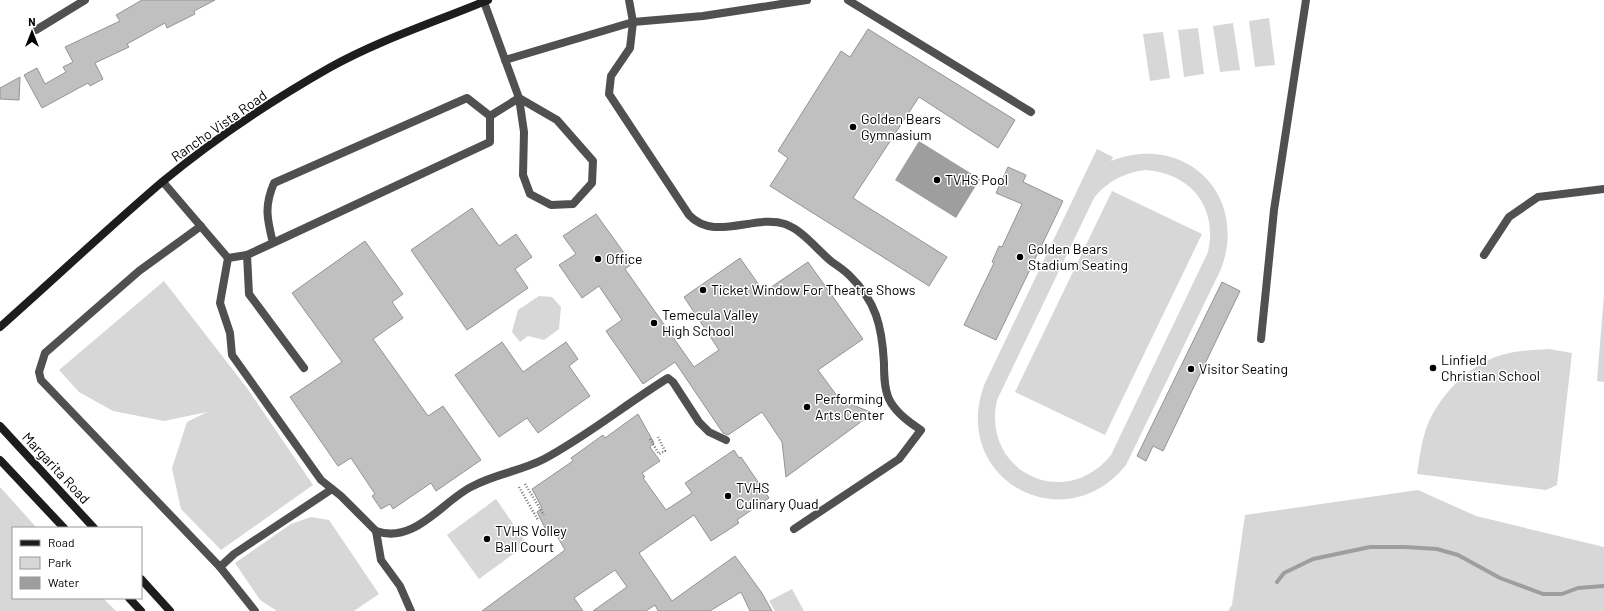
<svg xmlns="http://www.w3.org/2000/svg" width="1604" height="611" viewBox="0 0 1604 611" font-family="Barlow,sans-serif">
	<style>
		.green { fill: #d7d7d7; fill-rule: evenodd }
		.water { fill: #9e9e9e }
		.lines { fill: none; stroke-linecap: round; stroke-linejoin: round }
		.stream { stroke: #9e9e9e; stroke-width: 4 }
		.building { fill: #c0c0c0; stroke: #949494 }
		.path { stroke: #727272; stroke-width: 2.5; stroke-dasharray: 1 2; stroke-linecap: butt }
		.lane { stroke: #505050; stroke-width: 8 }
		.street { stroke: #505050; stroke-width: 8 }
		.secondary { stroke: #1d1d1d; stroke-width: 8 }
		.poi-dot { fill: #000; stroke: #fff; stroke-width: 1.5 }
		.labels { text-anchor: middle; stroke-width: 3; stroke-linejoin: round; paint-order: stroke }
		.poi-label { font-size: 14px; fill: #000; stroke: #fff; text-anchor: start }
		.street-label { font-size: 14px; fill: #000; stroke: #fff }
	</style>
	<rect width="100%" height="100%" fill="#fff"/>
	<g class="green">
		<polygon points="1269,18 1275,65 1255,67 1249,21"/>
		<polygon points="1233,23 1240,70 1220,72 1213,26"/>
		<polygon points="1198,28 1204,74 1184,77 1178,30"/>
		<polygon points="1163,32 1170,78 1150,81 1143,34"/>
		<path d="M1097 149 1113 157 1111 161C1185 132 1249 195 1221 269L1126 465C1063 543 948 477 985 383ZM1145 170C1191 173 1218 207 1208 252L1111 455C1065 512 981 472 997 400L1094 198C1107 181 1124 173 1145 170Z"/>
		<polygon points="1112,191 1202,234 1105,435 1015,392"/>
		<polygon points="164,281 247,388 313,485 221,550 181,509 172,468 187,422 207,412 164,421 113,411 79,392 59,370"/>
		<polygon points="1604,294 1604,382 1597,381"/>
		<polygon points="539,296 552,297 561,307 559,329 544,340 528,336 520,342 512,332 518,310"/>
		<path d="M1549 349 1572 353 1557 485 1546 490 1417 474C1419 460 1421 445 1425 432 1436 397 1472 360 1509 353 1522 350 1536 350 1549 349Z"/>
		<polygon points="0,487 37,528 13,528 13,598 103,598 116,611 0,611"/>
		<polygon points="1418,490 1476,516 1604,547 1604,611 1228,611 1232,605 1245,515"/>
		<polygon points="496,499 527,544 479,579 447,535"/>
		<polygon points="311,517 329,520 379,594 354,611 277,611 260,600 235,563 291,524"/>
		<polygon points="792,589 804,611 775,611 769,601"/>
	</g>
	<polygon class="water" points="919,141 980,179 956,218 895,180"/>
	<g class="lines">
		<polyline class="stream" points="1277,582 1284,573 1313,559 1370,547 1405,547 1437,549 1458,555 1500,578 1543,594 1562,594 1578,588 1604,586"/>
	</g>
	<g class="building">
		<polygon points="142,0 215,0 194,11 195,14 167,28 165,23 127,44 129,47 95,63 103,79 90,86 88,83 42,108 24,75 37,68 45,84 66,72 63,67 73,62 65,47 120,21 116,15"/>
		<polygon points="868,29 1015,120 998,148 919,97 853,198 947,257 929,286 770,186 788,158 778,151 841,51 850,57"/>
		<polygon points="20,77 19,100 0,99 0,88"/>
		<polygon points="1008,167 1026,175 1023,182 1063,201 996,340 964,325 994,263 992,262 999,246 1002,247 1022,204 996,193"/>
		<polygon points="472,208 499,246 516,234 532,257 515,269 528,288 467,330 411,250"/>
		<polygon points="596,214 632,264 625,269 694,367 719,350 684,297 740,258 764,292 808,262 863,339 818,370 840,400 873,413 786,477 782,442 762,412 728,435 723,433 675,362 643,384 606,331 622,320 599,286 582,298 559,265 576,254 563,236"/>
		<polygon points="365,241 403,294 392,302 403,318 373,339 428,416 443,406 481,460 436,491 431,483 393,509 390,504 381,509 372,496 375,494 351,458 338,466 290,397 342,362 292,293"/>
		<polygon points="1222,282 1240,291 1163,451 1153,446 1146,461 1137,456"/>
		<polygon points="502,342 523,372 566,342 578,359 569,366 590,396 538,433 527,418 499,437 455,375"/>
		<polygon points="638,414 654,443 650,447 660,461 642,473 645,477 643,478 666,510 692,493 685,483 734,450 739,458 741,457 769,498 737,520 739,523 711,541 694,515 639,553 672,601 735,556 762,593 772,611 750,611 741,592 710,611 658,611 655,605 646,611 593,611 627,587 615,570 574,598 583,611 482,611 565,550 551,525 545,528 537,512 542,508 532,489 573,461 571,458 603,435 605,438"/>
	</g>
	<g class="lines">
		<g class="path">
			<polyline points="650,439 659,454 665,451 658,437"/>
			<polyline points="525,484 544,515"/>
			<polyline points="519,487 538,520"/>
		</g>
		<g class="lane">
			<path d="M629 0 633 22 630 48 611 76 609 94 689 215C714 242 754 214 785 224 804 231 817 250 832 262 838 266 844 270 849 275 876 301 882 326 884 363 884 374 884 388 889 399 895 412 910 423 921 430L899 459 794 529"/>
			<polyline points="848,0 1031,112"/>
			<polyline points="484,2 519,98 490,116"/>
			<polyline points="505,60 633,22 703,16 807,0"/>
			<polygon points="519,98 557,120 593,161 592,183 573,204 551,205 530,194 523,175 524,132"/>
			<path d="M163 182 228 258 247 255 273 243 490 142V116L467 98 274 183C264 206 267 219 273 243"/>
			<polyline points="201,226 139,271 45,353 39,372 41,380 220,567 255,611"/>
			<polyline points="247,255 249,294 304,368"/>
			<polyline points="1484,255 1509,217 1538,197 1604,189"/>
			<polyline points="228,258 220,303 230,333 232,355 321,480 341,496 376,531 381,560 400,586 411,611"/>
			<polyline points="1261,339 1274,210 1306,0"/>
			<path d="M376 531C415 545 443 500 473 486 495 474 521 471 544 459 587 436 626 404 668 378L673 382 699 422 709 432 726 440"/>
			<polyline points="220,567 234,554 332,489"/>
		</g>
		<polyline class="street" points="36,30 85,0"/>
		<g class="secondary">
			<path d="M0 327C54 279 107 229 162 182 214 139 271 101 329 68 379 40 435 22 488 0"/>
			<polyline points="0,426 94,528"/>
			<polyline points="0,460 64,528"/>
			<polyline points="141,579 170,611"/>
			<polyline points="129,598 141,611"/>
		</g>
	</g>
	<g class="poi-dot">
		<circle cx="853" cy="127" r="4"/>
		<circle cx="937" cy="180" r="4"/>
		<circle cx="1020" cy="257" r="4"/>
		<circle cx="598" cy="259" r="4"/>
		<circle cx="703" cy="290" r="4"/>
		<circle cx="654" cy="323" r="4"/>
		<circle cx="1433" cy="368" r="4"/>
		<circle cx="1191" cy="369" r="4"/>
		<circle cx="807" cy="407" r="4"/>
		<circle cx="728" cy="496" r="4"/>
		<circle cx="487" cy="539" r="4"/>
	</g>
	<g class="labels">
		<g class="poi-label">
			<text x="861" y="124">Golden Bears<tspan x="861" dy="16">Gymnasium</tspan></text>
			<text x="945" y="185">TVHS Pool</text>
			<text x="1028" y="254">Golden Bears<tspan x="1028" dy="16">Stadium Seating</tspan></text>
			<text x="606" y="264">Office</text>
			<text x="711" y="295">Ticket Window For Theatre Shows</text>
			<text x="662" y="320">Temecula Valley<tspan x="662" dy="16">High School</tspan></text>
			<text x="1441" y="365">Linfield<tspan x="1441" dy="16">Christian School</tspan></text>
			<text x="1199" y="374">Visitor Seating</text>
			<text x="815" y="404">Performing<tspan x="815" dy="16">Arts Center</tspan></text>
			<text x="736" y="493">TVHS<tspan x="736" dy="16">Culinary Quad</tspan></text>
			<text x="495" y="536">TVHS Volley<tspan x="495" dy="16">Ball Court</tspan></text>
		</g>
		<g class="street-label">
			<text transform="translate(219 126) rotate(-35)" y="5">Rancho Vista Road</text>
			<text transform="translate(56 468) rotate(47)" y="5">Margarita Road</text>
		</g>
	</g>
	<rect x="12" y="527" width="130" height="72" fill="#ffffff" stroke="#999999"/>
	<rect x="20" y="540" width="20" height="6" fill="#1d1d1d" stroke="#999999"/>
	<text x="48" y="547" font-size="12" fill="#000000">Road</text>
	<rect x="20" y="557" width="20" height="12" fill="#d7d7d7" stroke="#999999"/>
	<text x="48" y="567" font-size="12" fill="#000000">Park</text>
	<rect x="20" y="577" width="20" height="12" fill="#9e9e9e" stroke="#999999"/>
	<text x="48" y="587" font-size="12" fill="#000000">Water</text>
	<g transform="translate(32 32)" stroke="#ffffff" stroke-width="3" paint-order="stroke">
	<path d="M0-3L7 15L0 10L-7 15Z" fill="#000000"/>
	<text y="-6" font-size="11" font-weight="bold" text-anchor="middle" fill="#000000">N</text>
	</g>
</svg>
